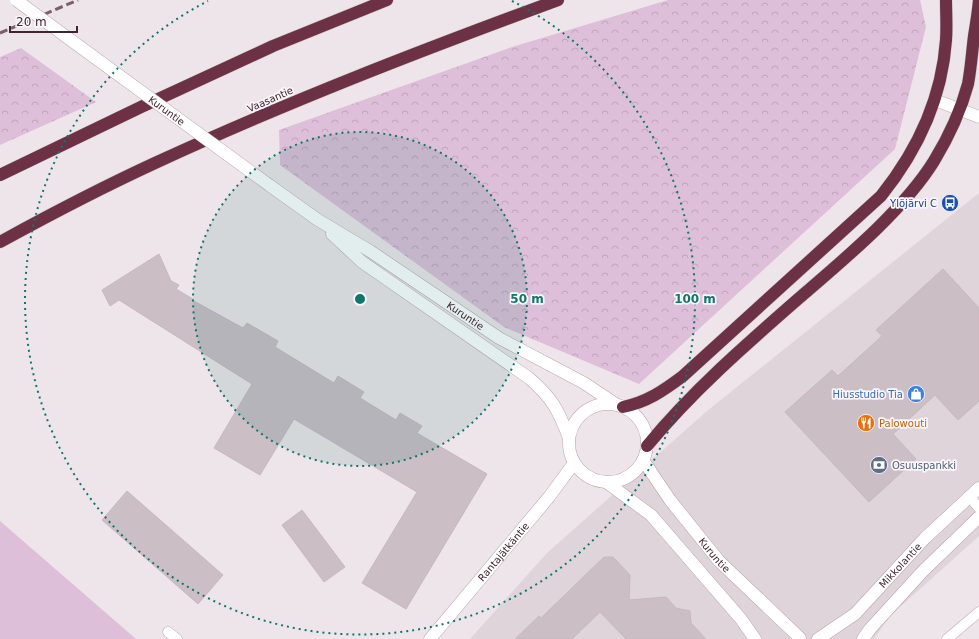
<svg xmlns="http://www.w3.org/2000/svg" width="979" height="639" viewBox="0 0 979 639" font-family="'DejaVu Sans',sans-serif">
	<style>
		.built { fill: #ded4da }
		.forest { fill: url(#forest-crowns) }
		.garden { fill: #debfd9 }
		.building { fill: #ccbec5; stroke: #c8b8c0 }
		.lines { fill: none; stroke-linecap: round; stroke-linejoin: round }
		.lane-casing { stroke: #baabb2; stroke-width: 11 }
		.street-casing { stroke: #baabb2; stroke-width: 13 }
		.secondary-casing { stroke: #baa4ae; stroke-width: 13 }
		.highway-casing { stroke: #cac2c5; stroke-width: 13 }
		.lane { stroke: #fff; stroke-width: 10 }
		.street { stroke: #fff; stroke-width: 12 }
		.secondary { stroke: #fff; stroke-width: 12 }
		.highway { stroke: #6c3144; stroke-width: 12 }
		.rail { stroke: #7b606a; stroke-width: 3; stroke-dasharray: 8 4; stroke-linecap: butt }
		.secondary-bridge-casing { stroke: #baa4ae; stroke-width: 13; stroke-linecap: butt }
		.secondary-bridge { stroke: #fff; stroke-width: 12 }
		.ring { fill: none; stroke: #0f766e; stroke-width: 2; stroke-dasharray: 2 4 }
		.labels { text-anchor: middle; stroke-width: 3.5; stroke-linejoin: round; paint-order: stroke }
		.street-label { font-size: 10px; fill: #40252f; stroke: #faf6f9 }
		.transit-label { font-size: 10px; fill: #164399; stroke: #faf6f9; text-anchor: end }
		.shop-label { font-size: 10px; fill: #366cbe; stroke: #faf6f9; text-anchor: end }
		.food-label { font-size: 10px; fill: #c56008; stroke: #faf6f9; text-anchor: start }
		.service-label { font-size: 10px; fill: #4e5e75; stroke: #faf6f9; text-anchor: start }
		.centre { fill: #0f766e; stroke: #faf6f9; stroke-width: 2 }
		.ring-label { font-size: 12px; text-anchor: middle; font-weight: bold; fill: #0f766e; stroke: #faf6f9; stroke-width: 3.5; stroke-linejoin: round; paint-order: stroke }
	</style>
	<defs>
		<pattern id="forest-crowns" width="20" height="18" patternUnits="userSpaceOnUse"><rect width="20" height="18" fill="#debfd9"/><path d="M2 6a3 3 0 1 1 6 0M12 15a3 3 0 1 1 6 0" fill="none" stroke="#c0a4bb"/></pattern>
	</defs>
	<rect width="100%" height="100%" fill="#eee5ea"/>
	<polygon class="built" points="979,193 979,536 890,616 874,639 470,639 547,553 707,411"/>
	<g class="forest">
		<polygon points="668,0 920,0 926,27 895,149 639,384 504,327 280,165 279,130 512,47"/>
		<polygon points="21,48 96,102 0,145 0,57"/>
	</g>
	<polygon class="garden" points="0,521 136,639 0,639"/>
	<g class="building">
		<polygon points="159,254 171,281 179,285 176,289 193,299 192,300 243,328 247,323 278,341 275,347 334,383 338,376 364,392 360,398 396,420 400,413 422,426 417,433 487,474 406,609 362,583 417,492 294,419 260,475 214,448 252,384 119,300 110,306 102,290"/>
		<polygon points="943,269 979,308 979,401 958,420 935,395 893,434 916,459 869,502 785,412 832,370 838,376 882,336 876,330"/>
		<polygon points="127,491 223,575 198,604 102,520"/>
		<polygon points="302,510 345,567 324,582 282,525"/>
		<polygon points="604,557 613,557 630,575 629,600 666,597 676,608 690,611 691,623 706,639 626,639 600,612 572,639 515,639 539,616 541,618"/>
	</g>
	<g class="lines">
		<defs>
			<g id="lane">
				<polyline points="969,496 979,508"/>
				<polyline points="168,632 177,639"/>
				<polyline points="947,639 979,612"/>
			</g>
			<g id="street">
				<polyline points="935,100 979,117"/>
				<path id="s1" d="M430 639 549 497 574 463"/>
			</g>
			<g id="secondary">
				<path id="s2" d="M269 185 318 220 370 251 499 338 584 383 617 405"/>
				<path d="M332 234 362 262 529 378C552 398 558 409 569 438"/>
				<circle cx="608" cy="443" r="39"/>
				<path id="s3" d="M643 460 670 500 719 561 800 638"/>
				<polyline points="606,482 651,515 741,619 755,639"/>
				<path id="s4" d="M818 639 855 614 925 538 979 488"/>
				<polyline points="863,639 870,629 923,571 979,517"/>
			</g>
			<g id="highway">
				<polyline points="0,175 141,107 273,46 387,0"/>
				<path d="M0 242C51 214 103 187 155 163 287 102 422 50 558 0"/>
				<path d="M623 407C647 402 663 391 683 376L881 196C917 151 942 98 946 40 947 27 946 13 946 0"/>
				<path d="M647 446C694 389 750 341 805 293 847 257 905 208 934 161 948 138 961 110 968 84 971 68 972 52 974 36 976 24 978 12 979 0"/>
			</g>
		</defs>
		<use href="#lane" class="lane-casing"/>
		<use href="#street" class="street-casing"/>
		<use href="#secondary" class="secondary-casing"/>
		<use href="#highway" class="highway-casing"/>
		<use href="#lane" class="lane"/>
		<use href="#street" class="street"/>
		<use href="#secondary" class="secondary"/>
		<use href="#highway" class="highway"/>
		<polyline class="rail" points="0,33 78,0"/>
		<defs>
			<g id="secondary-bridge">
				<path id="s5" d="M16 0 269 185"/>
			</g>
		</defs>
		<use href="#secondary-bridge" class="secondary-bridge-casing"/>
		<use href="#secondary-bridge" class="secondary-bridge"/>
	</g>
	<circle cx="360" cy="299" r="167" fill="#0f766e" fill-opacity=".12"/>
	<g class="ring">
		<circle cx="360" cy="299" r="167"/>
		<path d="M512 1A335 335 0 1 1 208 1"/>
	</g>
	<defs>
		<symbol id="bus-disc" viewBox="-11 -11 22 22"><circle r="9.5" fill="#1a4fb4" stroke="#faf6f9"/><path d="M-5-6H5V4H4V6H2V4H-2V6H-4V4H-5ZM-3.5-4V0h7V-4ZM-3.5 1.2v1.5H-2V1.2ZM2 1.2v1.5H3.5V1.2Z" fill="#fff"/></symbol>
		<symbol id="shop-disc" viewBox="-11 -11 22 22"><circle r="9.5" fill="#3f7fe0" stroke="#faf6f9"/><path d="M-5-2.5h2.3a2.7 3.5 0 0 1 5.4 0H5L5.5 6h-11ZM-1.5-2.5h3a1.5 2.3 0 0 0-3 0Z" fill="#fff"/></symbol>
		<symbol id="restaurant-disc" viewBox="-11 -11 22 22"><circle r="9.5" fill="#e8710a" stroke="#faf6f9"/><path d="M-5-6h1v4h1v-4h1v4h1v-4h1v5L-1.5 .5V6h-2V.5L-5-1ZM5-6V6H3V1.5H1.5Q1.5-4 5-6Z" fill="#fff"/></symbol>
		<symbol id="bank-disc" viewBox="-11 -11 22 22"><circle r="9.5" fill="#5c6f8a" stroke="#faf6f9"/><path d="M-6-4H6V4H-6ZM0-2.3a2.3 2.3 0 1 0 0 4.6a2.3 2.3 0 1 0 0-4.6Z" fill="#fff"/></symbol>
	</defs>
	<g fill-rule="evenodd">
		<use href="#bus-disc" x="940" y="193" width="20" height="20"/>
		<use href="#shop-disc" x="906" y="384" width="20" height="20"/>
		<use href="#restaurant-disc" x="856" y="413" width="20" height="20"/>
		<use href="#bank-disc" x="869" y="455" width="20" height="20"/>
	</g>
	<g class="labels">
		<g class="street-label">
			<text transform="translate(270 99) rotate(-24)" y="4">Vaasantie</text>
			<text dy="4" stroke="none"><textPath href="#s5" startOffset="187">Kuruntie</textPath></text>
			<text dy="4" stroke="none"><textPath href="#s2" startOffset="236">Kuruntie</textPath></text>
			<text dy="4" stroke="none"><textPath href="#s1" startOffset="114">Rantajätkäntie</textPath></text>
			<text dy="4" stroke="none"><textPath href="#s3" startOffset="119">Kuruntie</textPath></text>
			<text dy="4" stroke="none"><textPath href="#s4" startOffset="111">Mikkolantie</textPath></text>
		</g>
		<g class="transit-label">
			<text x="937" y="207">Ylöjärvi C</text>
		</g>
		<g class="shop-label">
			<text x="903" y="398">Hiusstudio Tia</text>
		</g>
		<g class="food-label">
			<text x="879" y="427">Palowouti</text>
		</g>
		<g class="service-label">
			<text x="892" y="469">Osuuspankki</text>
		</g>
	</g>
	<circle cx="360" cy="299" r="6" class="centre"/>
	<g class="ring-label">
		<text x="527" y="303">50 m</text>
		<text x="695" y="303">100 m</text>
	</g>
	<path d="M10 26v6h67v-6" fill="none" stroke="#40252f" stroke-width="2"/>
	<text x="16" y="26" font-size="12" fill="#40252f" stroke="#faf6f9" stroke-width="3" paint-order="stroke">20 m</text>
</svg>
